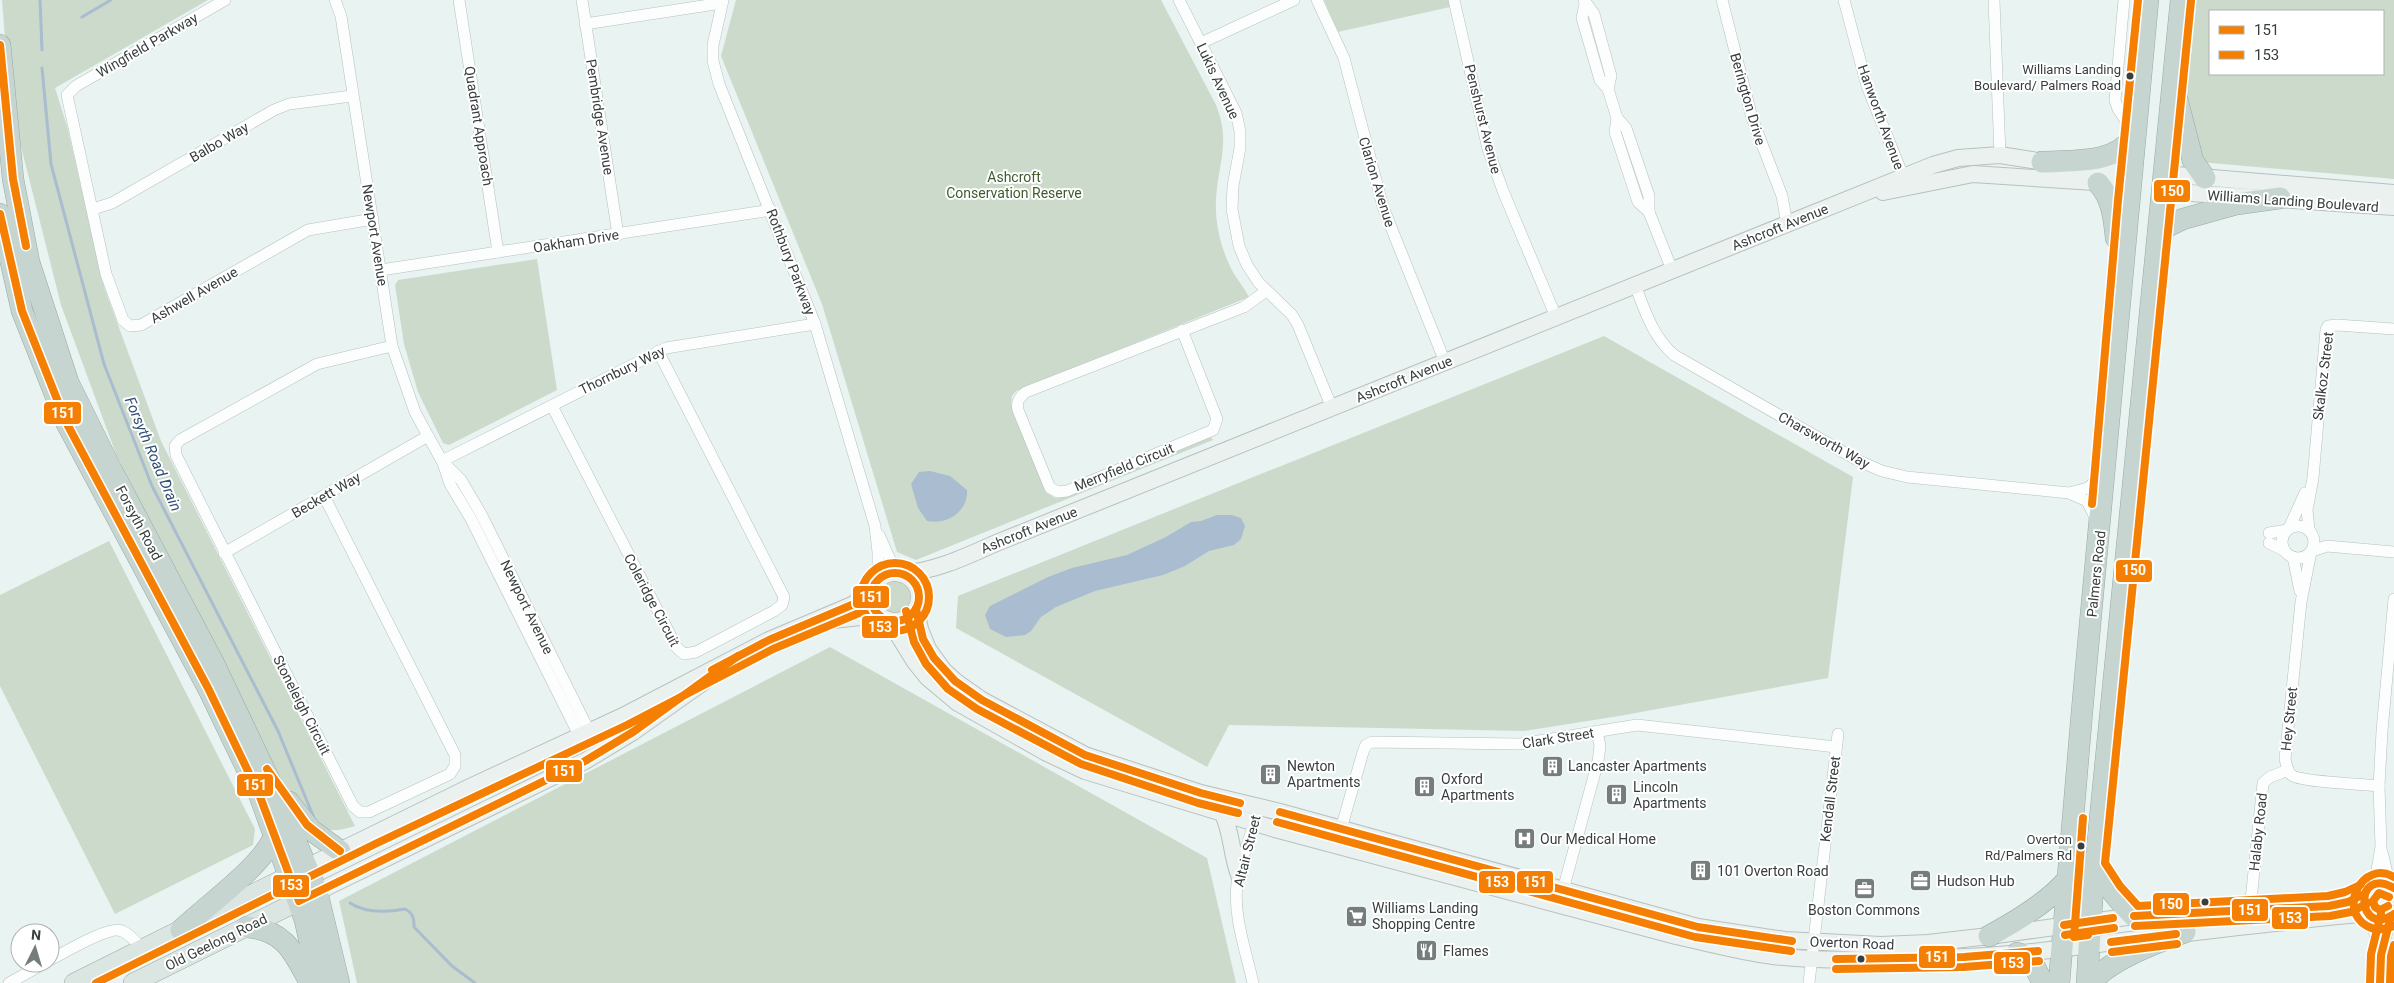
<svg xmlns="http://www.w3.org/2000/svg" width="2394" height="983" viewBox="0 0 2394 983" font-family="Roboto,sans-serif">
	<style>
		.green { fill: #ccdacb; fill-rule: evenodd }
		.water { fill: #aabccf }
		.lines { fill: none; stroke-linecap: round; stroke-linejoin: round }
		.stream { stroke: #aabccf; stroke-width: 3 }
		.street-casing { stroke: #b8c0bf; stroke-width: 12 }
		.secondary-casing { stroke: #b8c0bf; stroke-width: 18 }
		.primary-casing { stroke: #97aaa4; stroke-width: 20 }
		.highway-casing { stroke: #97aaa4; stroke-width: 22 }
		.street { stroke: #fcfdfd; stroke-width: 11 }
		.secondary { stroke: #ebf1ef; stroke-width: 16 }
		.primary { stroke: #dbe5e2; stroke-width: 19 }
		.highway { stroke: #c7d5d0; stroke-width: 21 }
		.bus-1-casing { stroke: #fff; stroke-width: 11 }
		.bus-2-casing { stroke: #fff; stroke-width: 11 }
		.bus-3-casing { stroke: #fff; stroke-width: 11 }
		.bus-1 { stroke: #f57f03; stroke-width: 8 }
		.bus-2 { stroke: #f57f03; stroke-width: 8 }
		.bus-3 { stroke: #f57f03; stroke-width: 8 }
		.bus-dot { fill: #373e3d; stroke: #fff; stroke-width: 2 }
		.labels { text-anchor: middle; stroke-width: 4; stroke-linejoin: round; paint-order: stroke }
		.bus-label { font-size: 13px; fill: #373e3d; stroke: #fff; text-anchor: end }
		.street-label { font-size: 14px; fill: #373e3d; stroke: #fff }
		.park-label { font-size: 14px; fill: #3f5b2e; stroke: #fff }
		.poi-label { font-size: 14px; fill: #373e3d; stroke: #fff; text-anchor: start }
		.water-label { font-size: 15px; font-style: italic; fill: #2f4f77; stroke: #fff }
		.line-badge { stroke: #fff; stroke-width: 2 }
		.badge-label { font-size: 14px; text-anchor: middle; font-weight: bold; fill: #fff }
	</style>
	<rect width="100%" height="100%" fill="#e8f3f2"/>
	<g class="green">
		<path d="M2 0H208L55 88 67 126 105 290 161 441 355 826C325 835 323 829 298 812L116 454 61 305 10 103Z"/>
		<path d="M736 0H1161L1216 105C1233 146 1214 171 1216 212 1217 233 1224 256 1234 274 1239 282 1245 289 1249 297L1016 391 1012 396 1011 404 1047 493 1055 498 1211 437 1213 440 916 560 897 552 822 304 721 56Z"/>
		<polygon points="1324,0 1449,0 1450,7 1338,32"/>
		<path d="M2192 0H2394V179L2200 162 2184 121ZM2210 11H2383V74H2210Z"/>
		<polygon points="537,259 557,390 449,445 443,443 418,392 404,344 395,285 398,280"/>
		<polygon points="1604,336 1853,477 1828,678 1619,716 1524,731 1229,725 1207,767 956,628 958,596"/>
		<polygon points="109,541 255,829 253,845 115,914 0,686 0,595"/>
		<circle cx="895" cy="597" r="15"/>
		<polygon points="830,647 1207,858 1236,983 357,983 339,901"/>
	</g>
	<g class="water">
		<path d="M930 471 950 476 967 490C968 512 947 525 927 521L918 508 911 484 919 472Z"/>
		<polygon points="1217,515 1232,515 1241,518 1245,526 1241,539 1234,545 1209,551 1185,566 1163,575 1095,591 1056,607 1041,617 1031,631 1025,635 1006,637 990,629 985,615 990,606 1048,577 1072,568 1127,555 1166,537 1191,522 1201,521"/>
	</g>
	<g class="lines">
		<g class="stream">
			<polyline points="40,0 42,50"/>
			<polyline points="82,17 111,0"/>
			<polyline points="42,68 51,164 104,364 152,486 278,731 314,818"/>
			<path d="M350 903C365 913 388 912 405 909 413 913 414 918 414 927L452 966 475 983"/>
		</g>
		<defs>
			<g id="street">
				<polyline points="225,0 76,86 67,95 106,274 123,320 130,326 141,325 308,230 373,219"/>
				<polyline points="335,0 341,16 392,346 415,412 428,436 442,461 461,480 481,514 590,733"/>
				<polyline points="459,0 498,252"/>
				<polyline points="582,0 618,235"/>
				<polyline points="723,0 713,45 713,61 719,84 815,324 875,526 878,552 878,580"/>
				<polyline points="1179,0 1236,113 1240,131 1240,148 1233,186 1232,209 1239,246 1247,265 1259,283 1292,315 1298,325 1332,408"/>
				<polyline points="1317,0 1344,58 1383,207 1445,362"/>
				<polyline points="1454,0 1488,149 1503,191 1556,317"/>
				<polyline points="1584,0 1594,14 1611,76 1608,89"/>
				<polyline points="1722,0 1752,118 1782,196 1787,224"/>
				<polyline points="1844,0 1867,86 1903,176"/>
				<polyline points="1994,0 2000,155"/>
				<polyline points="2124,0 2115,100 2118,109 2134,133"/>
				<polyline points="1585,4 1582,18 1600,80 1608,89 1617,118 1615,132 1638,202 1649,212"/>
				<polyline points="585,24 722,3"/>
				<polyline points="1201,43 1294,0"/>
				<polyline points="1617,118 1626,128 1649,196 1649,212 1672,270"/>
				<polyline points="93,209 112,203 274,110 289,104 352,96"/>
				<polyline points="381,270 771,210"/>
				<path d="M1635 285C1645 311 1653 337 1674 355L1859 461 1882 471 1907 477 2069 493 2087 501 2096 519"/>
				<path d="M1182 330 1217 419 1213 430 1067 491 1058 492 1050 488 1018 410C1016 402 1019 397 1026 392L1244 307 1266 291"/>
				<polyline points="552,406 677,648 684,654 696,652 774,611 782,605 784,597 658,351"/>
				<polyline points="442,461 666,348 815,324"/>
				<polyline points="443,463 450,484 471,519 580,737"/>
				<polyline points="2069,493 2088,488 2101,476"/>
				<polyline points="324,496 455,755 455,766 450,774 369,812 360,812 353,806 176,455 175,446 180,440 317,364 392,346"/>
				<circle cx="2298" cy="542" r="16"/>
				<polyline points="2289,528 2305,493"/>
				<polyline points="2309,529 2307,510 2313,478 2326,330 2328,326 2337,325 2394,329"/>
				<polyline points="2269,533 2287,530"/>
				<polyline points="879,535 896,573"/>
				<polyline points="2269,543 2285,551"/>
				<polyline points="2312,551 2327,546 2394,552"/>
				<path d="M2311 552 2301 602 2285 759C2287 765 2287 773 2293 776 2304 782 2363 784 2379 786"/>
				<polyline points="224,553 428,436"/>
				<polyline points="2293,557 2300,591"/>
				<polyline points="1341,829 1363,752 1366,745 1372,742 1520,744 1637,725 1836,747"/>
				<polyline points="2382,852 2390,885"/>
				<polyline points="2370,887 2377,870 2381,847 2379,786 2382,731 2394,599"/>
				<polyline points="1563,890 1598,761 1600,746 1597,731"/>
				<polyline points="2250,910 2263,783 2270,777 2288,770"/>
				<polyline points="2370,916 2380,953"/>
				<path d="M50 960C64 953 109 925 122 931 130 934 137 943 143 949"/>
				<polyline points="9,983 45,963"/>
				<path d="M1253 983C1246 951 1233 916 1237 884 1240 861 1250 839 1256 817"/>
				<polyline points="1809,983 1838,734"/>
				<polyline points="2380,983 2381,955 2391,916"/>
			</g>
			<g id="secondary">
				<polyline points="2164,174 2394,193"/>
				<polyline points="2162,191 2394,207"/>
				<polyline points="1883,192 1973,174 2110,183 2129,188"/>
				<circle cx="895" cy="597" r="24"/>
				<path d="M901 574C935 571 963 558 994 544L1933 165 1958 158 2000 155 2082 168 2131 173"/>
				<polyline points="916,609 920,629 928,649 944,671 955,681 982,700 1085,755 1201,793 1280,812 1698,927 1785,940 1881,945 1928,943 1989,936 2134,916 2329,906 2348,902 2364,894"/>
				<polyline points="833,620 878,615"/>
				<path d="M889 620 915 662 927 677 958 703 1045 752 1085 771 1275 829 1676 936C1708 943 1741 952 1773 956 1816 961 1861 960 1905 959 1950 958 1996 956 2041 951 2116 942 2191 932 2266 924 2300 921 2333 915 2368 914"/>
				<path d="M1222 812C1232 831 1231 854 1239 875"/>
				<polyline points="307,867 470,787 623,716 769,640 854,604 872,589"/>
				<path d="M2394 888C2369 867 2349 911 2376 919 2383 921 2389 918 2394 914"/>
				<polyline points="317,892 585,761 633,732 705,681"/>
			</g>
			<g id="primary">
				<polyline points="74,983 301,870"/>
				<polyline points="133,983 311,895"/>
			</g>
			<g id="highway">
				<polyline points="0,45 13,179 29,262 68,382 111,469 214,664 276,794 317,892 339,983"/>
				<polyline points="2177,99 2193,161 2205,178"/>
				<path d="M2042 162C2073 160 2117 165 2135 134"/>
				<path d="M2098 183C2112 198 2114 218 2116 238"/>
				<polyline points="0,214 22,311 66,422 208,688 259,794 305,920 319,983"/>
				<polyline points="2158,236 2168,226 2183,219 2237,204 2280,198"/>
				<polyline points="289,802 311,830 340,851"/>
				<path d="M2095 865C2106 885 2117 900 2134 916"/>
				<path d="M247 927C285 930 294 953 310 983"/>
				<path d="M181 930C206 906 263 866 274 836"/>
				<path d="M1989 936C2013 923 2049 901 2067 880"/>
				<polyline points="2017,953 2030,958 2043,983"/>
				<polyline points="2059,983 2083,700 2148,0"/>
				<polyline points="2087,983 2092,900 2181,0"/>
				<path d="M2091 983C2110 959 2157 943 2185 932"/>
			</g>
		</defs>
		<use href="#street" class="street-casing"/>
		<use href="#secondary" class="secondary-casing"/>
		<use href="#primary" class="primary-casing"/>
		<use href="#highway" class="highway-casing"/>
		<use href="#street" class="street"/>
		<use href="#secondary" class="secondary"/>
		<use href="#primary" class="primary"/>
		<use href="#highway" class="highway"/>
		<defs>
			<g id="bus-1">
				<polyline points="0,45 13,179 26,246"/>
				<polyline points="0,214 22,311 66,422 208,688 259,794 299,901 585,761 633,732 738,656"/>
				<circle cx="895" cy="597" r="24"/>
				<polyline points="916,609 923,639 934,658 955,681 982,700 1085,755 1201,793 1240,803"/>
				<polyline points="712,670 769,640 854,604 872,589"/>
				<polyline points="267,769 307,825 340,851"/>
				<polyline points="1280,812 1698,927 1792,941"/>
				<path d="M2394 888C2352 864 2357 940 2394 914"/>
				<polyline points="2134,916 2329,906 2348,902 2364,894"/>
				<polyline points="2064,925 2113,918"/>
				<polyline points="2111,942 2176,934"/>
				<polyline points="1836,959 1964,957 2038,951"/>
				<polyline points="2380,983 2381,955 2391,916"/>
			</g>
			<g id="bus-2">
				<circle cx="895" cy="597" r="34"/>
				<polyline points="906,611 914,642 926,664 948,689 977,709 1081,764 1198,803 1238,813"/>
				<polyline points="1277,822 1695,937 1791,951"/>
				<path d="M2394 877C2363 859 2337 909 2367 926 2376 931 2385 930 2394 926"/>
				<polyline points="2135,926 2330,916 2351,912 2368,903"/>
				<polyline points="2065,935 2114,928"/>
				<polyline points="2112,952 2177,944"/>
				<polyline points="1836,969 1964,967 2039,961"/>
				<polyline points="96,983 375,844 627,725 773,649 859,613 878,597"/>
				<polyline points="2390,983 2391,956 2394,945"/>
			</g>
			<g id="bus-3">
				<polyline points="2191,1 2105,863 2120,886 2138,906 2328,896 2345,892 2360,885"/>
				<polyline points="2092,504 2118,200 2138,0"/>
				<polyline points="2083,818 2074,937 2088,935"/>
				<polyline points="2388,906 2380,910 2375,907 2373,901 2379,893 2389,897"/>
				<polyline points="2370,983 2371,954 2381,914"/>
			</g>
		</defs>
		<use href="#bus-1" class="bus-1-casing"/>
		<use href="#bus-2" class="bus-2-casing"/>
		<use href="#bus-3" class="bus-3-casing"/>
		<use href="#bus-1" class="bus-1"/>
		<use href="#bus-2" class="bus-2"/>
		<use href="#bus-3" class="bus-3"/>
	</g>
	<defs>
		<symbol id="building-square" viewBox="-11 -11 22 22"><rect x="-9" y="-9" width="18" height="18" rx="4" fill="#757d7c" stroke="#fff"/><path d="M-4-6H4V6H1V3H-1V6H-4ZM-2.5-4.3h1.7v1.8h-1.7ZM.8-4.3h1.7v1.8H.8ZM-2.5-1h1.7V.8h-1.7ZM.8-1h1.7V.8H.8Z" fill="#fff"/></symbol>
		<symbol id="hospital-square" viewBox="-11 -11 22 22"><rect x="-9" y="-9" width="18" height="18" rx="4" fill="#757d7c" stroke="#fff"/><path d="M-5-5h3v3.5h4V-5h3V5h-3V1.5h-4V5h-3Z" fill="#fff"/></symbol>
		<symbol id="office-square" viewBox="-11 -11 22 22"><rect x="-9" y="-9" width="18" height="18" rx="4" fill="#757d7c" stroke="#fff"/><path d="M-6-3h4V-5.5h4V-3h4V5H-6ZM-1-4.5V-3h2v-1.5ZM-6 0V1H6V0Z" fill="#fff"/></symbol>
		<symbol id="supermarket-square" viewBox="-11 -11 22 22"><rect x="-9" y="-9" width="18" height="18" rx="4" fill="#757d7c" stroke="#fff"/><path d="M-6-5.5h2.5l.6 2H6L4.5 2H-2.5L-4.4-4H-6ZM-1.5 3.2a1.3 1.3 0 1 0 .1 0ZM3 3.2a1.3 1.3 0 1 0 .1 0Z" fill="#fff"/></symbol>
		<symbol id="restaurant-square" viewBox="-11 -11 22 22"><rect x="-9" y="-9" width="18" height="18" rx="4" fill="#757d7c" stroke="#fff"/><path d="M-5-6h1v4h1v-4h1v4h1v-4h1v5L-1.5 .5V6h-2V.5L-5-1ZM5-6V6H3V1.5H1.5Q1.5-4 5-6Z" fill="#fff"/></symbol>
	</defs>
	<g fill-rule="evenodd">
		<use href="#building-square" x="1540" y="754" width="25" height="25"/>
		<use href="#building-square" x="1258" y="762" width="25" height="25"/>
		<use href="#building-square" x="1412" y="774" width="25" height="25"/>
		<use href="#building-square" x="1604" y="782" width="25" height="25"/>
		<use href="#hospital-square" x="1512" y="826" width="25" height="25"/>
		<use href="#building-square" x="1688" y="858" width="25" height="25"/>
		<use href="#office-square" x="1908" y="868" width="25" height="25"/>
		<use href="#office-square" x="1852" y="876" width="25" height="25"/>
		<use href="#supermarket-square" x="1344" y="904" width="25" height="25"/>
		<use href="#restaurant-square" x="1414" y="938" width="25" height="25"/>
	</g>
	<g class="bus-dot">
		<circle cx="2130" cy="76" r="4.5"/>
		<circle cx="2081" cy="846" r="4.5"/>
		<circle cx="2205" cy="902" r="4.5"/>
		<circle cx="1861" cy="959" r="4.5"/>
	</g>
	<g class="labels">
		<g class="bus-label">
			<text x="2121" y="74">Williams Landing<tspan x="2121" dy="16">Boulevard/ Palmers Road</tspan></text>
			<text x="2072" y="844">Overton<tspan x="2072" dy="16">Rd/Palmers Rd</tspan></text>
		</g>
		<g class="street-label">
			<text transform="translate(147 45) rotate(-30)" y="5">Wingfield Parkway</text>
			<text transform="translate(1218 81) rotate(65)" y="5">Lukis Avenue</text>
			<text transform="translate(1748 99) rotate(74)" y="5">Berington Drive</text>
			<text transform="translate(600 117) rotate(81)" y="5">Pembridge Avenue</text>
			<text transform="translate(1881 117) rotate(70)" y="5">Hanworth Avenue</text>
			<text transform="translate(1483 119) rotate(76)" y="5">Penshurst Avenue</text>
			<text transform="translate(479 126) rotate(81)" y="5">Quadrant Approach</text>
			<text transform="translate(219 142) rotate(-30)" y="5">Balbo Way</text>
			<text transform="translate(1377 182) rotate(73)" y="5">Clarion Avenue</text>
			<text transform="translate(2293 201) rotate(4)" y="5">Williams Landing Boulevard</text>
			<text transform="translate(1780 227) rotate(-22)" y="5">Ashcroft Avenue</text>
			<text transform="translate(375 235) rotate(81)" y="5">Newport Avenue</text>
			<text transform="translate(576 241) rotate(-9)" y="5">Oakham Drive</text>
			<text transform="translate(791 262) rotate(69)" y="5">Rothbury Parkway</text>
			<text transform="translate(194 295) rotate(-30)" y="5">Ashwell Avenue</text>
			<text transform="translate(622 370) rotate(-26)" y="5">Thornbury Way</text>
			<text transform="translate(2323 376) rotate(-83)" y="5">Skalkoz Street</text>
			<text transform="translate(1404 379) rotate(-22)" y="5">Ashcroft Avenue</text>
			<text transform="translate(1824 440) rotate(29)" y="5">Charsworth Way</text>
			<text transform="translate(1124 467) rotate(-22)" y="5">Merryfield Circuit</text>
			<text transform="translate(326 495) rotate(-30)" y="5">Beckett Way</text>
			<text transform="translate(139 523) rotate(62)" y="5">Forsyth Road</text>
			<text transform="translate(1029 530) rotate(-22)" y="5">Ashcroft Avenue</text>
			<text transform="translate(2096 574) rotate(-84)" y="5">Palmers Road</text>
			<text transform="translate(652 600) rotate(62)" y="5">Coleridge Circuit</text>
			<text transform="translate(527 607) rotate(64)" y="5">Newport Avenue</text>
			<text transform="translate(302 705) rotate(63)" y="5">Stoneleigh Circuit</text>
			<text transform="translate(2289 719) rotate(-84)" y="5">Hey Street</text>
			<text transform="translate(1558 738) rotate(-9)" y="5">Clark Street</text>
			<text transform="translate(1830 799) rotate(-83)" y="5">Kendall Street</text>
			<text transform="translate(2258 832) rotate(-84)" y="5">Halaby Road</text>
			<text transform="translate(1247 851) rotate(-76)" y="5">Altair Street</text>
			<text transform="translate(216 942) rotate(-26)" y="5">Old Geelong Road</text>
			<text transform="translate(1852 943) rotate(2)" y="5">Overton Road</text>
		</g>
		<g class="park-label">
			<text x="1014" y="182">Ashcroft<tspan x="1014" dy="16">Conservation Reserve</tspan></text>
		</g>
		<g class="poi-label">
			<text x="1287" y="771">Newton<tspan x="1287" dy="16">Apartments</tspan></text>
			<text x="1568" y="771">Lancaster Apartments</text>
			<text x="1441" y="784">Oxford<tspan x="1441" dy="16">Apartments</tspan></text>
			<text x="1633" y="792">Lincoln<tspan x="1633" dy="16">Apartments</tspan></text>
			<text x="1540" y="844">Our Medical Home</text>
			<text x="1717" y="876">101 Overton Road</text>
			<text x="1937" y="886">Hudson Hub</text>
			<text x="1372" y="913">Williams Landing<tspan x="1372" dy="16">Shopping Centre</tspan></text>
			<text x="1864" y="915" text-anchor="middle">Boston Commons</text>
			<text x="1443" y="956">Flames</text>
		</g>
		<g class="water-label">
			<text transform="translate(153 454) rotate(67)" y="5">Forsyth Road Drain</text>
		</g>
	</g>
	<g class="line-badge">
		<rect x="2153" y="179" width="38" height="24" rx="5" fill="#f57f03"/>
		<rect x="43" y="401" width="39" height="24" rx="5" fill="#f57f03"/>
		<rect x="2115" y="559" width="38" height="24" rx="5" fill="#f57f03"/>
		<rect x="852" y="585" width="38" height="24" rx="5" fill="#f57f03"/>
		<rect x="861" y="615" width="38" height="24" rx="5" fill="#f57f03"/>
		<rect x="545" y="759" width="38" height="24" rx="5" fill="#f57f03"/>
		<rect x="236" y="773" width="38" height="24" rx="5" fill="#f57f03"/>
		<rect x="1516" y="870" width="38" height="24" rx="5" fill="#f57f03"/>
		<rect x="1478" y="870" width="38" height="24" rx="5" fill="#f57f03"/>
		<rect x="272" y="874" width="38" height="24" rx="5" fill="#f57f03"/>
		<rect x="2152" y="892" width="38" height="24" rx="5" fill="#f57f03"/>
		<rect x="2231" y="898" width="38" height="24" rx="5" fill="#f57f03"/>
		<rect x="2271" y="906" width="38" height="24" rx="5" fill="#f57f03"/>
		<rect x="1918" y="945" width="38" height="24" rx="5" fill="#f57f03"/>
		<rect x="1993" y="951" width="38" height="24" rx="5" fill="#f57f03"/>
	</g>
	<g class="badge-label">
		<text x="2172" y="196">150</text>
		<text x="63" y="418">151</text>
		<text x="2134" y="575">150</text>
		<text x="871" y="602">151</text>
		<text x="880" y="632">153</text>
		<text x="564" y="776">151</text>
		<text x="255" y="790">151</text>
		<text x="1535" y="887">151</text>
		<text x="1497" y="887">153</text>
		<text x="291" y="890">153</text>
		<text x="2171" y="909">150</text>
		<text x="2250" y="915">151</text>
		<text x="2290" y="923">153</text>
		<text x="1937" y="962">151</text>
		<text x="2012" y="968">153</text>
	</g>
	<rect x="2209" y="10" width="175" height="65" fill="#ffffff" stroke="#afb2b1"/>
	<rect x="2219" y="26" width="25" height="8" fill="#f57f03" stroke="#afb2b1"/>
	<text x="2254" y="35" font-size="15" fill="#373e3d">151</text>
	<rect x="2219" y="51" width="25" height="8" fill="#f57f03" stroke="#afb2b1"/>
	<text x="2254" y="60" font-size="15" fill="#373e3d">153</text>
	<g transform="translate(35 948) rotate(5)"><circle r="24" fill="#ffffff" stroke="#afb2b1"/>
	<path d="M0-4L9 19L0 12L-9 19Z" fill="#757d7c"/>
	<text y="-8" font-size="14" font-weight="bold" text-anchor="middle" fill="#373e3d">N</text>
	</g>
</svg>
